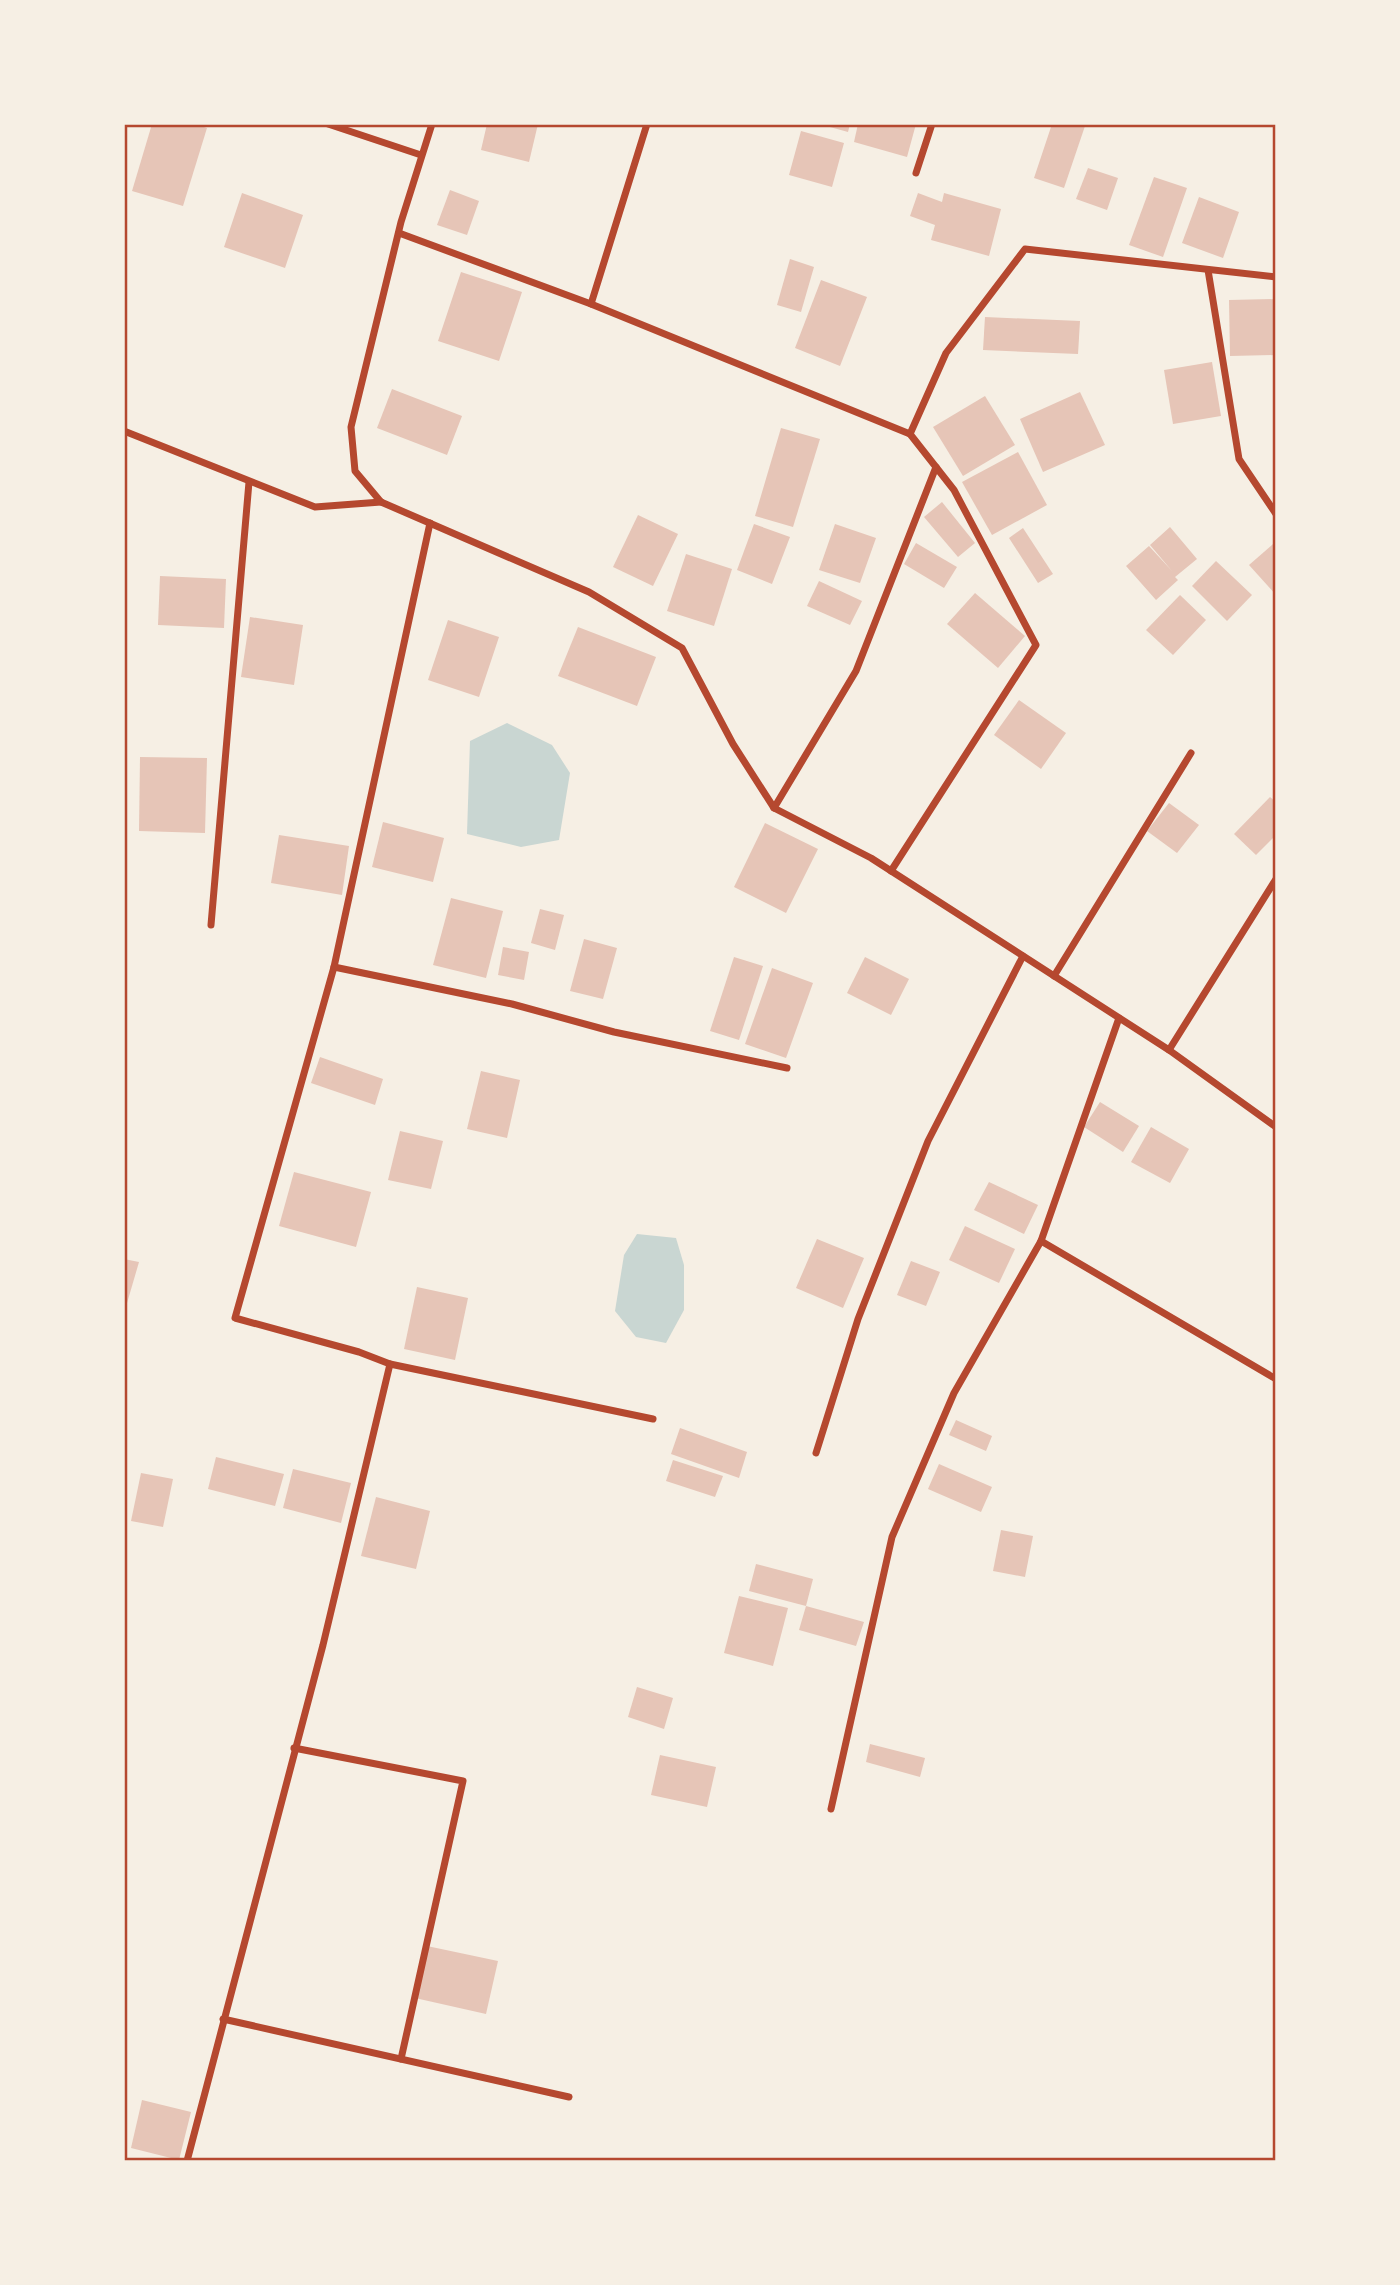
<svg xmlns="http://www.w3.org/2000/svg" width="1400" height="2285" viewBox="0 0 1400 2285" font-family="Lato,sans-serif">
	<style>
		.water { fill: #c9d6d2 }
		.building { fill: #e6c5b7 }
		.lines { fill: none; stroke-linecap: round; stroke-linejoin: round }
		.minor { stroke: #b5482f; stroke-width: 7 }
		.neatline { fill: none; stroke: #b5482f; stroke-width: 2.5 }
	</style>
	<rect width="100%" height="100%" fill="#f6efe4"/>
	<g class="water">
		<polygon points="507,723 552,745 570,773 559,840 521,847 467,834 470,741"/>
		<polygon points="637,1234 676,1238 684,1265 684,1310 666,1343 636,1337 615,1311 624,1255"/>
	</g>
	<g class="building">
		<polygon points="152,124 195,124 207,128 183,206 132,191"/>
		<polygon points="487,124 538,124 529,162 481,150"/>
		<polygon points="819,124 850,124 848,132"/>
		<polygon points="858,124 916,124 907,157 854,142"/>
		<polygon points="1052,124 1085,126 1064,188 1034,178"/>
		<polygon points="801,131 844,143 832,187 789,175"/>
		<polygon points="1088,168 1118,178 1107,210 1076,199"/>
		<polygon points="1154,177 1187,188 1163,257 1129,245"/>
		<polygon points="450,190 479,201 467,235 437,225"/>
		<polygon points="242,193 303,215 285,268 224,247"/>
		<polygon points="918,193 942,202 944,193 1001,209 989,256 931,240 935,225 910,216"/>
		<polygon points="1199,197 1239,212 1223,258 1182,243"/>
		<polygon points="790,259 814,267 801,312 777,305"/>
		<polygon points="461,272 522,292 499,361 438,341"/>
		<polygon points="821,280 867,297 840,366 795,348"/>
		<polygon points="1276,299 1276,355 1230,356 1229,300"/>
		<polygon points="985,317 1080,321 1078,354 983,350"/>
		<polygon points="1212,362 1221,416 1173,424 1164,370"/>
		<polygon points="392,389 462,416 447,455 377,428"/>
		<polygon points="1080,392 1105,445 1043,472 1020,419"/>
		<polygon points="985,396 1015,445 963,476 933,427"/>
		<polygon points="781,428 820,439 793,527 755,516"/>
		<polygon points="1018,452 1047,505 992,535 962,482"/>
		<polygon points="942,502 975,543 958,557 924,517"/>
		<polygon points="638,515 678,534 653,586 613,567"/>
		<polygon points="754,524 790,537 772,584 737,570"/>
		<polygon points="835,524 876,538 860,583 819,570"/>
		<polygon points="1170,527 1197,559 1175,577 1178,580 1156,600 1126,566 1149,546 1172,571 1150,545"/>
		<polygon points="1023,528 1053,574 1038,583 1009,538"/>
		<polygon points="916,543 957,567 944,588 904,564"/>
		<polygon points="1273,544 1276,547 1276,595 1249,565"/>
		<polygon points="686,554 732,569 714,626 667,611"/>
		<polygon points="1216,561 1252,595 1227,621 1192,586"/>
		<polygon points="160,576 226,579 224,628 158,625"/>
		<polygon points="819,581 862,601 850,625 807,606"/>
		<polygon points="975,593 1025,636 998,668 947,624"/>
		<polygon points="1180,595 1206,620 1173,655 1146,630"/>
		<polygon points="250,617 303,625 294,685 241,677"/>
		<polygon points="448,620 499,637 479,697 428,680"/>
		<polygon points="578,627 656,657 637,706 558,676"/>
		<polygon points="1019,700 1066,733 1041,769 994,735"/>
		<polygon points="140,757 207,758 205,833 139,831"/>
		<polygon points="1270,797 1276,802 1276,835 1256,855 1234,834"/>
		<polygon points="1169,803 1199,825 1177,853 1147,831"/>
		<polygon points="383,822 444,838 433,882 372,867"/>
		<polygon points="765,823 818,849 786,913 734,887"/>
		<polygon points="279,835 349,846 342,895 271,883"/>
		<polygon points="451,898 503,911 486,978 433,965"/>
		<polygon points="540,909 564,915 555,950 531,943"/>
		<polygon points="584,939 617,948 603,999 570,991"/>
		<polygon points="503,947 529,952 524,980 498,975"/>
		<polygon points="734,957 763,966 739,1040 710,1031"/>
		<polygon points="865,957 909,979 891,1015 847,993"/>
		<polygon points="772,968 813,983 786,1058 745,1044"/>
		<polygon points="320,1057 383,1079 375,1105 311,1083"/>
		<polygon points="481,1071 520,1080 507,1138 467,1129"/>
		<polygon points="1100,1102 1139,1126 1123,1152 1084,1127"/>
		<polygon points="1151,1127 1189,1149 1170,1183 1131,1162"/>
		<polygon points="400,1131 443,1141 431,1189 388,1180"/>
		<polygon points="294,1172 371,1192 356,1247 279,1226"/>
		<polygon points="989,1182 1038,1205 1024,1234 974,1210"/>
		<polygon points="965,1226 1015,1249 999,1283 949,1260"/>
		<polygon points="817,1239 864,1258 843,1308 796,1288"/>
		<polygon points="124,1259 139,1262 125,1310 124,1310"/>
		<polygon points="911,1261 940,1272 926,1306 897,1295"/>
		<polygon points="417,1287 468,1298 455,1360 404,1349"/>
		<polygon points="956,1420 992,1436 986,1451 949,1435"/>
		<polygon points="680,1428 747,1452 739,1478 671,1454"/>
		<polygon points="216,1457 284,1474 275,1506 208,1489"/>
		<polygon points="673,1460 723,1476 715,1497 666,1481"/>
		<polygon points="939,1464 992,1487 981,1512 928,1489"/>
		<polygon points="293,1469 351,1483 341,1523 283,1508"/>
		<polygon points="141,1473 173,1479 163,1527 131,1521"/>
		<polygon points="376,1497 430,1511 416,1569 361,1556"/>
		<polygon points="1001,1530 1033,1536 1025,1577 993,1571"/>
		<polygon points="756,1564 813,1579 806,1606 749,1591"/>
		<polygon points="739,1596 788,1608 773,1666 724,1653"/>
		<polygon points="806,1606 864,1622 856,1646 799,1630"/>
		<polygon points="637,1687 673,1698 664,1729 628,1717"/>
		<polygon points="870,1744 925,1758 920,1777 866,1762"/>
		<polygon points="660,1755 716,1767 707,1807 651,1795"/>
		<polygon points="427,1946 498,1961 486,2014 415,1998"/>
		<polygon points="142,2100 191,2112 179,2160 131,2148"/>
	</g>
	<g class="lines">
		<g class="minor">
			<polyline points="328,124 421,155"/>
			<polyline points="432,124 401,222 351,427 355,471 381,502 589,592 682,648 733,744 774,808 871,858 1169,1050 1276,1127"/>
			<polyline points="916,173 932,124"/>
			<polyline points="399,233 591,304 910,434 954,490 1036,645 891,871"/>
			<polyline points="1208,270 1239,459 1276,514"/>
			<polyline points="591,304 647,124"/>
			<polyline points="124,431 315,507 381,502"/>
			<polyline points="910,434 946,353 1025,249 1276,277"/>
			<polyline points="430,523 334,967 235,1318 359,1352 390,1364 653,1419"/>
			<polyline points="774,808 856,671 936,467"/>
			<polyline points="211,925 249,482"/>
			<polyline points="334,967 512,1004 614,1032 787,1068"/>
			<polyline points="1054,976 1191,753"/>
			<polyline points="1169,1050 1276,879"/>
			<polyline points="1041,1241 1276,1379"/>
			<polyline points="816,1453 858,1319 928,1141 1023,956"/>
			<polyline points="294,1748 463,1781 401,2059"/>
			<polyline points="831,1809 892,1537 954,1393 1041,1241 1119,1018"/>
			<polyline points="223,2019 569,2097"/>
			<polyline points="187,2161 323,1645 390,1364"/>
		</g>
	</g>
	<rect width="1400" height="2285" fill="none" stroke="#f6efe4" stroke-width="252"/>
	<rect x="126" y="126" width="1148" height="2033" class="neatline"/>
</svg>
